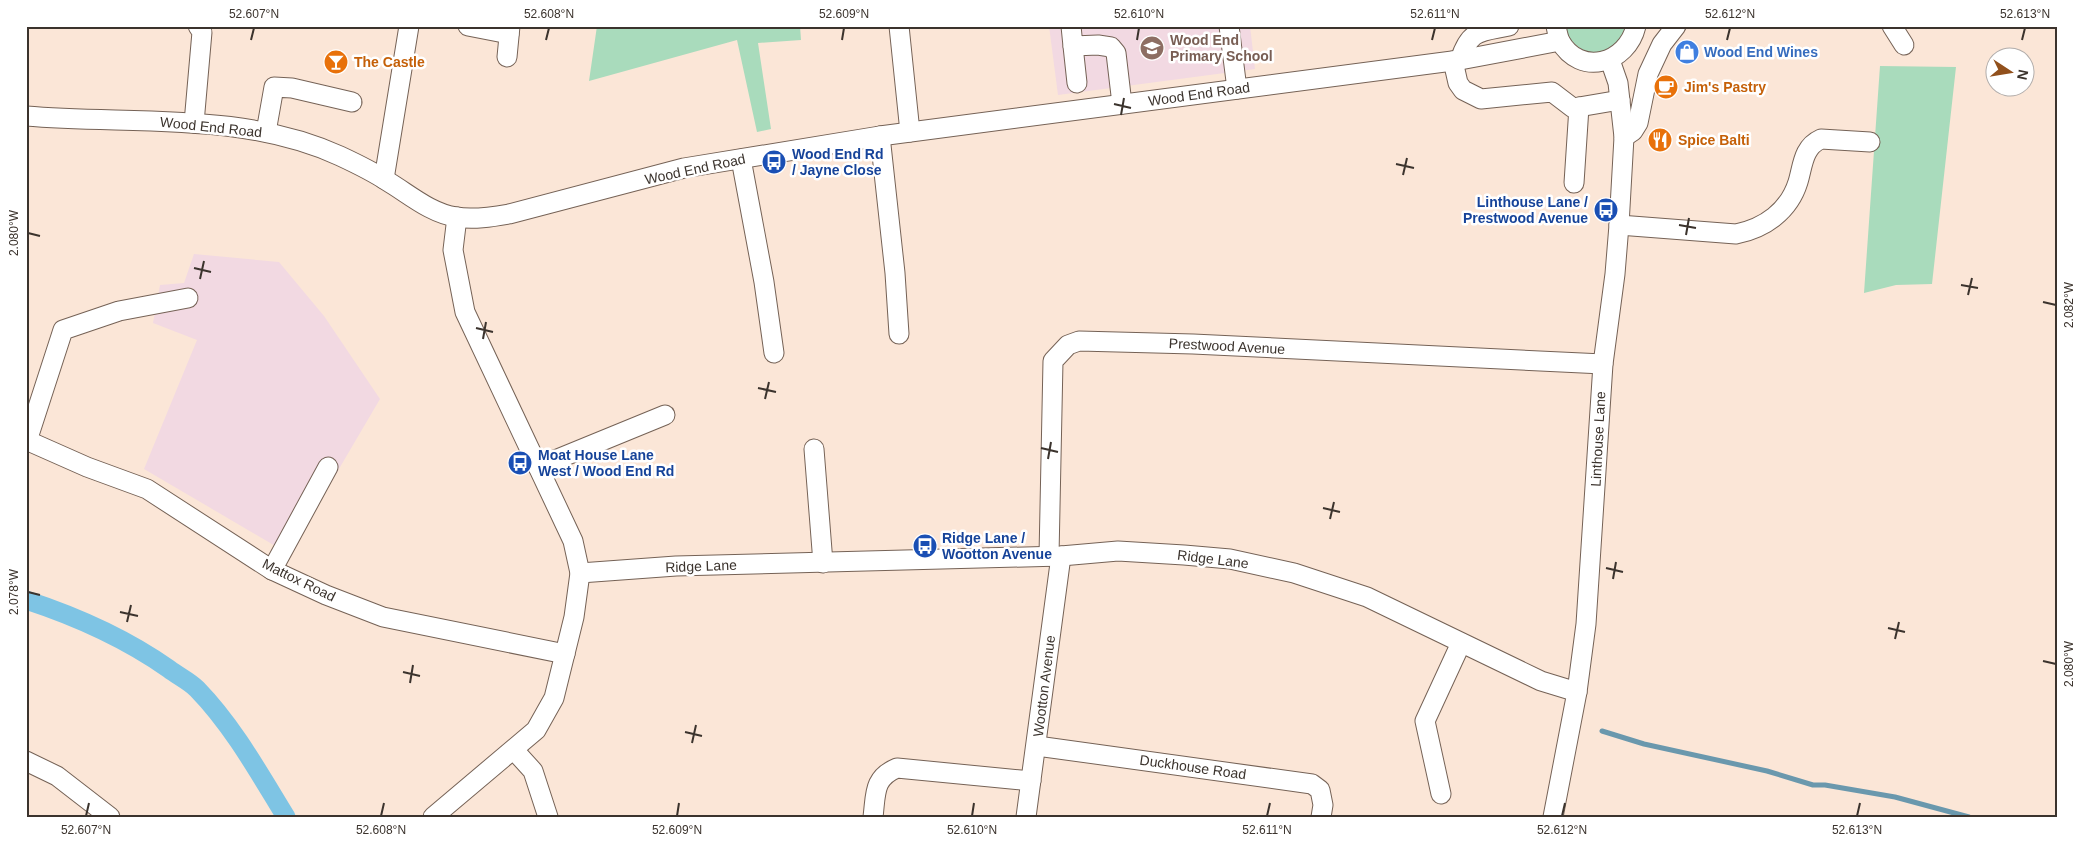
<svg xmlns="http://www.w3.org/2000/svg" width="2083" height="843" viewBox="0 0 2083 843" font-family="Helvetica,sans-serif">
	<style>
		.education { fill: #f2d9e2 }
		.green { fill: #a9dbbc }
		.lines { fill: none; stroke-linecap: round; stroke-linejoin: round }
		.stream { stroke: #6a98ad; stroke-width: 5 }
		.canal { stroke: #7ec4e4; stroke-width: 19 }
		.minor-casing { stroke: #756256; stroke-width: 21 }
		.minor { stroke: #fff; stroke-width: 19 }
		.ticks { fill: none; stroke: #3b332d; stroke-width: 2 }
		.labels { text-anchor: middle; stroke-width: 5; stroke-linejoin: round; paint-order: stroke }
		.education-label { font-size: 14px; font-weight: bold; fill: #785e54; stroke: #fff; text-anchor: start }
		.shop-label { font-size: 14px; font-weight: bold; fill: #366cbe; stroke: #fff; text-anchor: start }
		.food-label { font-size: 14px; font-weight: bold; fill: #c56008; stroke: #fff; text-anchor: start }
		.street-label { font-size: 14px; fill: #3b332d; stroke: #fff }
		.transit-label { font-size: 14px; font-weight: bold; fill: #164399; stroke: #fff; text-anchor: start }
		.neatline { fill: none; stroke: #3b332d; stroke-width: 2 }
		.ticks-label { font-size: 12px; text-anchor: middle; fill: #3b332d }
	</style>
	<rect width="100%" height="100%" fill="#fbe6d7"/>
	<g class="education">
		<polygon points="1049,26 1250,26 1255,69 1058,95"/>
		<polygon points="194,254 279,262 324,316 380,399 289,554 144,469 197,340 153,323 160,285 184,283"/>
	</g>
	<g class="green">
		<polygon points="597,26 800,26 801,40 758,43 771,129 757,132 737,40 589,81"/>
		<path d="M1566 26H1627C1624 34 1622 42 1615 47 1597 61 1568 49 1566 26Z"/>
		<polygon points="1880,66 1956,67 1932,284 1896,285 1864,293"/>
	</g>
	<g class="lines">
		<polyline class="stream" points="1602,731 1644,744 1767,771 1813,785 1825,785 1895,797 1969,817"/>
		<path class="canal" d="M26 600C78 617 125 638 169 669 178 676 189 681 197 689 233 726 259 773 286 817"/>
		<defs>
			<g id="minor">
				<polyline points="468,26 509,34"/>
				<polyline points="899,26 910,132"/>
				<polyline points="1071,26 1073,46 1098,45 1111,47 1116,53 1122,104"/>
				<polyline points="1229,26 1237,89"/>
				<path d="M1556 26C1557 31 1558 37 1560 41 1580 77 1627 64 1636 26"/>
				<polyline points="1892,26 1904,45"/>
				<polyline points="1073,46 1077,83"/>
				<polyline points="507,57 510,26"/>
				<path d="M1460 60C1470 29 1480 32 1509 26"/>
				<polyline points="1453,61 1458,83 1463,90 1481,99 1552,92 1573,108 1620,100"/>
				<path d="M26 116C130 125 242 111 340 156 355 163 372 171 387 181 409 194 430 213 456 217 473 220 492 217 509 214L684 168 880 136 1460 60 1560 41"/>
				<polyline points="194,123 202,32 198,26"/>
				<polyline points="266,132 274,87 292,88 352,102"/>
				<polyline points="880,136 895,273 899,334"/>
				<polyline points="1624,137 1633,131 1638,123 1648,74 1662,44 1676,26"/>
				<polyline points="741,159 764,282 774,353"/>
				<polyline points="384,179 409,26"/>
				<polyline points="1574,183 1579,107"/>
				<path d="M1619 225 1736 234C1765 228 1789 211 1798 182 1803 165 1803 147 1821 139L1870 142"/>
				<polyline points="26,440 87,467 147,489 272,570 326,595 383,617 565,654"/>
				<polyline points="27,441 63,330 119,311 188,298"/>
				<polyline points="814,449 823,563"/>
				<polyline points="538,467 665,415"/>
				<polyline points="1049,556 1053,361 1068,345 1079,341 1193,344 1603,364"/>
				<polyline points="272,570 328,467"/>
				<polyline points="580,573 676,566 1061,556 1118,551 1184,555 1230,559 1294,573 1367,597 1541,681 1577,692"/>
				<polyline points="1037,746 1312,784 1320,790 1323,805 1321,817"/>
				<polyline points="514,750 533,771 548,817"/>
				<polyline points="26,761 57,776 110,817"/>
				<polyline points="1441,794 1425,721 1461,643"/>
				<polyline points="433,817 536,730 554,698 574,617 580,573 573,541 465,312 453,250 457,217"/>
				<path d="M873 817C876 794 873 778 897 768L1031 781"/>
				<polyline points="1026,817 1061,556"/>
				<polyline points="1553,817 1577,692 1586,624 1603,364 1615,274 1619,225 1624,137 1618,83 1610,60"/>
			</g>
		</defs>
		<use href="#minor" class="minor-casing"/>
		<use href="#minor" class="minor"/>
	</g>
	<path class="ticks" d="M251 40 254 28M546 40 549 28M842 40 844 28M1137 40 1139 28M1432 40 1435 28M1727 40 1730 28M2022 40 2025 28M1114 104 1131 108M1121 115 1124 98M1396 164 1414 168M1403 175 1407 158M1679 225 1696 228M28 233 40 236M1686 235 1689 218M194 268 211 272M200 279 204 261M1961 285 1978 288M1968 295 1972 278M2043 302 2056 305M476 328 493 332M483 339 486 322M758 388 776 392M765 399 769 382M1041 448 1058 452M1048 459 1051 442M1323 508 1340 512M1330 519 1334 502M1606 568 1623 572M1613 579 1616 562M28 592 40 595M120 612 138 616M127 622 131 605M1888 628 1905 632M1895 639 1899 622M2043 661 2056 664M403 672 420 676M410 683 413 665M685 732 702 736M692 743 696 725M86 816 89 803M381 816 384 803M677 816 679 803M972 816 974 803M1267 816 1270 803M1562 816 1565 803M1857 816 1860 803"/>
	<defs>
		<symbol id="school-disc" viewBox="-11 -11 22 22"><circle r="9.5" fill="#8d6e63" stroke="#fff"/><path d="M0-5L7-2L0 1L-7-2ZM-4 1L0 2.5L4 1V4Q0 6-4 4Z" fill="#fff"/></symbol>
		<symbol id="shop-disc" viewBox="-11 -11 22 22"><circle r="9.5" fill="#3f7fe0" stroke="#fff"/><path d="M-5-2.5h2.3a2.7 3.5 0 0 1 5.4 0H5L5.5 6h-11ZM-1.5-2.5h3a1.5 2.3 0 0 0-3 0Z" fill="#fff"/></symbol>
		<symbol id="bar-disc" viewBox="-11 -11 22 22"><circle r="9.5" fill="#e8710a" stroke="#fff"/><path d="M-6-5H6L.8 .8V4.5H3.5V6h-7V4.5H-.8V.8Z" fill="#fff"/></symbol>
		<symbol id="cafe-disc" viewBox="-11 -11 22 22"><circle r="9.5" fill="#e8710a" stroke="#fff"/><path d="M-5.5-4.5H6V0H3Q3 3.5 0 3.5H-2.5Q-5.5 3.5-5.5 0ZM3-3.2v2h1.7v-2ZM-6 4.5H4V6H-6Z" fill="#fff"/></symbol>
		<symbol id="restaurant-disc" viewBox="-11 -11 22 22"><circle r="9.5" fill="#e8710a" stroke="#fff"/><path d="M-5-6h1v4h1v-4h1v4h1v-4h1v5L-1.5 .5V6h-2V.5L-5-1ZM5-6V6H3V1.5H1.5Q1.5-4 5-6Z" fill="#fff"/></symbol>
		<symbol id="bus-disc" viewBox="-11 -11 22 22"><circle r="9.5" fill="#1a4fb4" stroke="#fff"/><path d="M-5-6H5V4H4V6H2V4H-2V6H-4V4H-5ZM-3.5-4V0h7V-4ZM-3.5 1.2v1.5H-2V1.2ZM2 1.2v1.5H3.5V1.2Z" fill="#fff"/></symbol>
	</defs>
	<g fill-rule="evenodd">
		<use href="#school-disc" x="1138" y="34" width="28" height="28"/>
		<use href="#shop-disc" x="1673" y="38" width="28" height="28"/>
		<use href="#bar-disc" x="322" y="48" width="28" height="28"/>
		<use href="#cafe-disc" x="1652" y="73" width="28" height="28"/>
		<use href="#restaurant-disc" x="1646" y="126" width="28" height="28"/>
		<use href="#bus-disc" x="760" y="148" width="28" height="28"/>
		<use href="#bus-disc" x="1592" y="196" width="28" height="28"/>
		<use href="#bus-disc" x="506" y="449" width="28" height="28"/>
		<use href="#bus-disc" x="911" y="532" width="28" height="28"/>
	</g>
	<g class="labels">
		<g class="education-label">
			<text x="1170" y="45">Wood End<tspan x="1170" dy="16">Primary School</tspan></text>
		</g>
		<g class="shop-label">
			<text x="1704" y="57">Wood End Wines</text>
		</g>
		<g class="food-label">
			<text x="354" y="67">The Castle</text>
			<text x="1684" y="92">Jim's Pastry</text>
			<text x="1678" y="145">Spice Balti</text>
		</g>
		<g class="street-label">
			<text transform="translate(1199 94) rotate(-8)" y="5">Wood End Road</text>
			<text transform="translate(211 127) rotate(6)" y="5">Wood End Road</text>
			<text transform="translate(695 169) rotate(-12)" y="5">Wood End Road</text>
			<text transform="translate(1227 346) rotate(3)" y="5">Prestwood Avenue</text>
			<text transform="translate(1598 439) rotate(-87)" y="5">Linthouse Lane</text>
			<text transform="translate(1213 559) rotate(7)" y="5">Ridge Lane</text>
			<text transform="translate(701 566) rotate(-2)" y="5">Ridge Lane</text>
			<text transform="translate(299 580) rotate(26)" y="5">Mattox Road</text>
			<text transform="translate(1044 686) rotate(-83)" y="5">Wootton Avenue</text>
			<text transform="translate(1193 767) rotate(8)" y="5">Duckhouse Road</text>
		</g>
		<g class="transit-label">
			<text x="792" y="159">Wood End Rd<tspan x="792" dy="16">/ Jayne Close</tspan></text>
			<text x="1588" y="207" text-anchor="end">Linthouse Lane /<tspan x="1588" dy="16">Prestwood Avenue</tspan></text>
			<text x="538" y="460">Moat House Lane<tspan x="538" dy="16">West / Wood End Rd</tspan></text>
			<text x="942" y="543">Ridge Lane /<tspan x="942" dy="16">Wootton Avenue</tspan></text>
		</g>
	</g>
	<rect width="2083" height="843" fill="none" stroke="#ffffff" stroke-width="55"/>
	<g transform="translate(2010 72) rotate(102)"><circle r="24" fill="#ffffff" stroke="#b1adab"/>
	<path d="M0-4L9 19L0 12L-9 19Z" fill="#91501c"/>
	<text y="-8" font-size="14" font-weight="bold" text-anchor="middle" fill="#3b332d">N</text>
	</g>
	<rect x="28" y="28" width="2028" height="788" class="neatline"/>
	<g class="ticks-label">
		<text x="254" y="18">52.607°N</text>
		<text x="549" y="18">52.608°N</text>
		<text x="844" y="18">52.609°N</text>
		<text x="1139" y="18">52.610°N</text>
		<text x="1435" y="18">52.611°N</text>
		<text x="1730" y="18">52.612°N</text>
		<text x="2025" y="18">52.613°N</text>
		<text transform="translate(14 233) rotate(-90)" y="4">2.080°W</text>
		<text transform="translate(2069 305) rotate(-90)" y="4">2.082°W</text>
		<text transform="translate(14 592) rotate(-90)" y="4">2.078°W</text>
		<text transform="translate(2069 664) rotate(-90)" y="4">2.080°W</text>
		<text x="86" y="834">52.607°N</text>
		<text x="381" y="834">52.608°N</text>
		<text x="677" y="834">52.609°N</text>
		<text x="972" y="834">52.610°N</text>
		<text x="1267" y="834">52.611°N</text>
		<text x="1562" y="834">52.612°N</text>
		<text x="1857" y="834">52.613°N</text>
	</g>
</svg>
